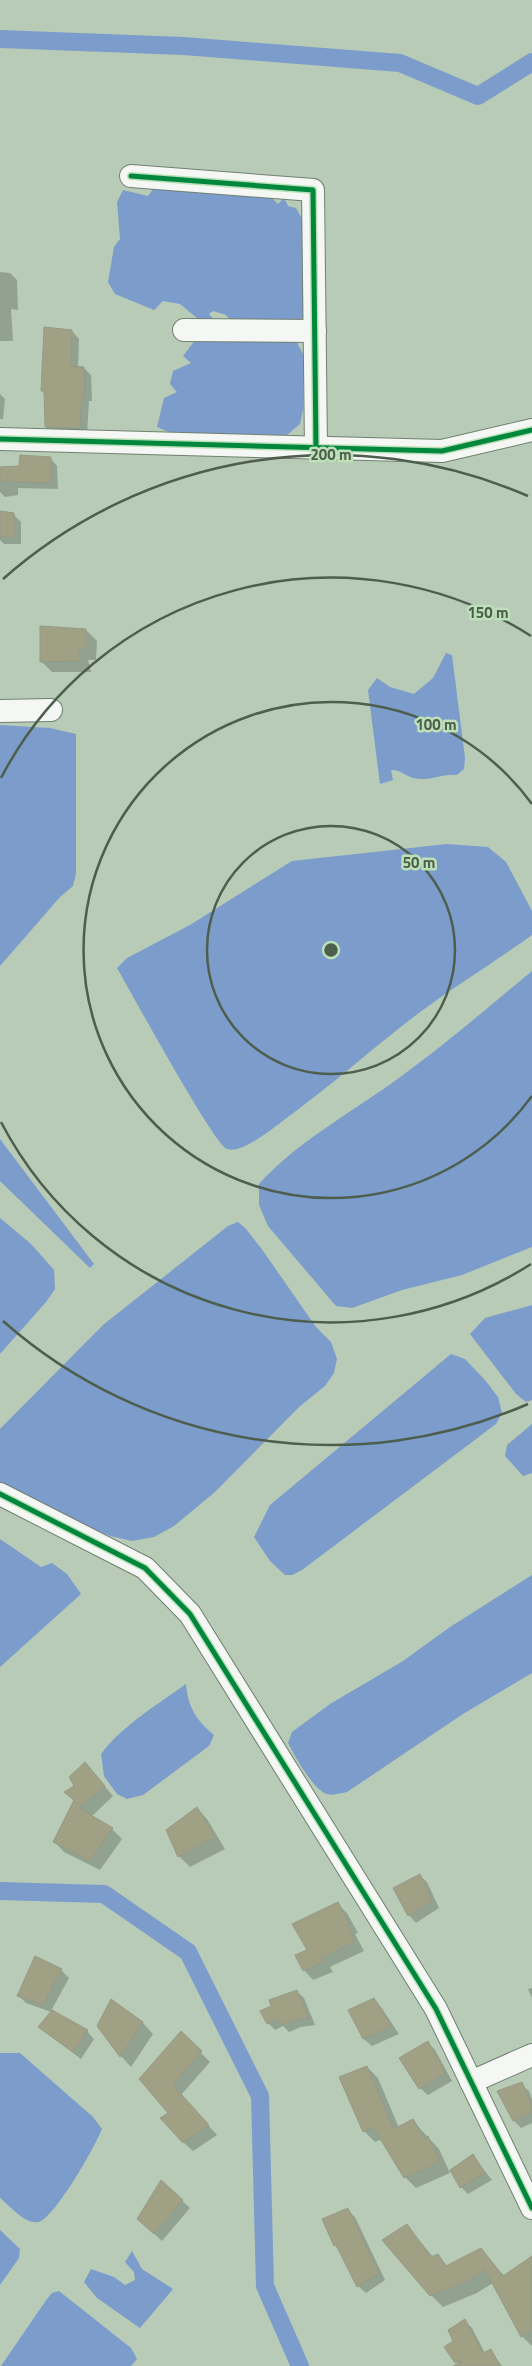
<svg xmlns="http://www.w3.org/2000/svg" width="532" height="2366" viewBox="0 0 532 2366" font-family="'Titillium Web',sans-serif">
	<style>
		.water { fill: #7c9ccc }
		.shadow { fill: #0003 }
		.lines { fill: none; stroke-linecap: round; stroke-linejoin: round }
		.canal { stroke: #7c9ccc; stroke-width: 18 }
		.building { fill: #a0a184; stroke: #959a88 }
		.minor-casing { stroke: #718071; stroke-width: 24 }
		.minor { stroke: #f4f7f4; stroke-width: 22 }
		.cycleway-casing { stroke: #bce1b9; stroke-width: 8 }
		.cycleway { stroke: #00873e; stroke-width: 5 }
		.ring { fill: none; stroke: #4e5e4d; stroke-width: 2.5 }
		.centre { fill: #4e5e4d; stroke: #bce1b9; stroke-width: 2.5 }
		.ring-label { font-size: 15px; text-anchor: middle; font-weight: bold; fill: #4e5e4d; stroke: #bce1b9; stroke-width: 5; stroke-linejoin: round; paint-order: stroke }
	</style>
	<rect width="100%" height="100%" fill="#b7cbb6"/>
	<g class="water">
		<path d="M156 185 271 197 278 204 284 198 288 206 296 208 304 222 309 312C294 331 257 324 234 325L226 315 213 311 209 314 215 321 203 323 180 304 163 301 154 310 115 294 108 282 114 247 120 239 117 202 123 190 148 196Z"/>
		<polygon points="199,335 295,339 304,356 303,410 300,424 287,435 171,433 157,427 164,398 177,392 170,384 173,371 191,363 183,356"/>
		<path d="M446 653 452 655 465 758 464 769 457 775C443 773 428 782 413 778 404 775 401 770 391 770L393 780 380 784 368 690 377 678 390 687 414 694 433 678Z"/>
		<polygon points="0,725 50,728 76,734 76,874 73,886 60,897 0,966"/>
		<path d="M447 844 488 847 506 862 532 911V935C489 966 443 993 402 1026 365 1055 330 1086 292 1114 279 1123 243 1155 227 1149 213 1143 131 992 117 968L127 958 190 925 292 861Z"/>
		<path d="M532 971V1247L462 1275 402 1290 352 1308 336 1306 268 1226 259 1205V1184C296 1143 347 1115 392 1083 441 1048 486 1009 532 971Z"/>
		<polygon points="0,1139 94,1264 90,1268 0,1181"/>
		<polygon points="0,1218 31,1244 54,1270 55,1289 46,1302 0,1354"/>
		<polygon points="238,1222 246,1229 261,1248 316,1327 331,1342 337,1359 334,1373 325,1386 299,1407 215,1492 174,1526 154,1537 132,1541 110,1536 81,1524 0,1483 0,1429 103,1325 228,1226"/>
		<polygon points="532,1305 532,1400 526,1402 516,1394 470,1334 485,1318"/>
		<polygon points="451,1354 465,1359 485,1380 498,1397 502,1413 496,1424 302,1570 292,1575 285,1575 270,1561 254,1537 270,1505"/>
		<polygon points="532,1424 532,1473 523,1476 505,1456 507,1445"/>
		<polygon points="0,1539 41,1567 52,1563 67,1574 81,1594 0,1667"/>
		<path d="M532 1575V1673L463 1714 347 1792C341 1793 333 1796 327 1794 313 1790 295 1756 288 1743L292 1732 330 1704 403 1661 450 1627Z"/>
		<path d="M186 1684C188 1707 196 1720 214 1735L209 1746 143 1795 127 1799 117 1794 104 1776 101 1754C123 1725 157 1705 186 1684Z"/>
		<path d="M0 2053H20L93 2117 102 2129C95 2147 55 2217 39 2222 25 2225 9 2205 0 2198Z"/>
		<polygon points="0,2230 20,2249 19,2258 0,2285"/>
		<polygon points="132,2251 142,2269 173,2289 140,2328 97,2298 84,2282 91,2269 114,2277 125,2285 135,2280 134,2272 125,2262"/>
		<polygon points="59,2291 131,2348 137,2359 131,2366 1,2366 47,2299 52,2293"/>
	</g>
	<g class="shadow">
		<polygon points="0,272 10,273 17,280 18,310 11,309 13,341 0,341"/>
		<polygon points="72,331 79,339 78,368 84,368 91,375 92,401 89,401 87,435 53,434 46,427 45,394 42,391"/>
		<polygon points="0,394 5,399 3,419 0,419"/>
		<polygon points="50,458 57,466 58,489 18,488 18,495 5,497 0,492 0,468 20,468"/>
		<polygon points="0,513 13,514 21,522 21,544 4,544 0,540"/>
		<polygon points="86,630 97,641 96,660 88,660 91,672 52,672 41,661"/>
		<polygon points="94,1773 113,1796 91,1817 112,1829 122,1839 100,1870 64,1852 55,1842"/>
		<polygon points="197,1808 207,1819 225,1849 190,1867 179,1856"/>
		<polygon points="419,1875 427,1882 439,1908 416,1923 409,1915"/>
		<polygon points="338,1904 347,1913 358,1933 355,1934 364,1951 330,1967 333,1972 313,1980 304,1970 308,1951"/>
		<polygon points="36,1958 61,1970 69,1978 51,2011 87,2031 94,2039 81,2059 39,2027 51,2012 26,2003 18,1995"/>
		<polygon points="532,1988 532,1998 528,1989"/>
		<polygon points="296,1991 304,1998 315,2025 301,2027 289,2032 283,2026 275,2030 268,2023 272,2007"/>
		<polygon points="374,1999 381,2007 399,2034 372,2046 364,2039 350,2011"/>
		<polygon points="111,2001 143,2023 153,2034 131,2067 121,2056 99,2025"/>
		<polygon points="181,2033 210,2062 181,2095 217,2135 193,2151 183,2142 170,2113 141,2079"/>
		<polygon points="427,2042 435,2050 452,2081 428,2095 420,2088"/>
		<polygon points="367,2067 378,2078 399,2128 413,2121 439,2149 450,2173 416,2188 405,2177 382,2139 375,2142 364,2131"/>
		<polygon points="521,2084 529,2091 532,2099 532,2123 521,2128 514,2121"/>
		<polygon points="473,2156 492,2180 468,2194 461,2187"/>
		<polygon points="161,2182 190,2208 162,2241 146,2226"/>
		<polygon points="347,2209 355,2217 385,2280 366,2293 358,2286 341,2251 335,2245"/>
		<polygon points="407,2226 434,2258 438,2256 448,2267 481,2249 504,2276 532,2258 532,2346 522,2336 493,2283 477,2293 443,2307 431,2295"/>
		<polygon points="465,2321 472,2328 485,2353 491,2351 502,2366 460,2366 456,2362 454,2341"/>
	</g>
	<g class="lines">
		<g class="canal">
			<polyline points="0,39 184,46 400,63 478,96 532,62"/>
			<polyline points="0,1891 104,1894 188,1952 260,2096 265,2286 300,2366"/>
		</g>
	</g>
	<g class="building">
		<polygon points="44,327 72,330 71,366 84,367 85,395 82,394 80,428 45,427 44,391 41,391"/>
		<polygon points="20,455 51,457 51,483 0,481 0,467 19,466"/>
		<polygon points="0,511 14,513 15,537 0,537"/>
		<polygon points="40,626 86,629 86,649 78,649 81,661 40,662"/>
		<polygon points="85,1762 105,1786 79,1808 113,1828 90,1861 53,1842 74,1800 64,1792 74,1786 69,1777"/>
		<polygon points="197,1807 215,1837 178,1857 166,1830"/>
		<polygon points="420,1874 432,1901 408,1916 393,1888"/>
		<polygon points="338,1902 349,1923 347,1924 355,1941 322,1958 324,1962 303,1971 295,1955 307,1950 292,1924"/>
		<polygon points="35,1956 62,1969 43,2005 17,1996"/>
		<polygon points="297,1990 309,2018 294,2020 281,2025 277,2019 267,2024 260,2011 271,2006 269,2000"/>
		<polygon points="374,1998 392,2026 363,2039 348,2010"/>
		<polygon points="111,1999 143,2022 120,2057 97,2026"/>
		<polygon points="52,2010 88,2030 73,2052 38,2027"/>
		<polygon points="181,2031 202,2051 173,2085 209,2125 183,2143 160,2118 168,2113 139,2079"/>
		<polygon points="428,2041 446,2073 419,2089 399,2058"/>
		<polygon points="367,2066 394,2129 413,2119 425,2139 428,2136 440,2162 404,2178 373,2127 363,2132 339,2077"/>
		<polygon points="522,2082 532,2106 532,2113 513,2121 497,2091"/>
		<polygon points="473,2154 485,2173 460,2188 450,2170"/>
		<polygon points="161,2180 183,2200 154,2234 137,2219"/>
		<polygon points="348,2208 379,2273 357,2287 336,2245 334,2246 322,2219"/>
		<polygon points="407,2224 431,2257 438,2254 446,2266 481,2248 503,2276 532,2256 532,2331 521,2337 485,2270 466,2282 430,2296 382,2240"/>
		<polygon points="465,2319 483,2353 491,2349 500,2366 453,2366 462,2362 460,2360 455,2363 444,2347 453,2341 448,2330"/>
	</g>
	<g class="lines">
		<defs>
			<g id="minor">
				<polyline points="131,176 313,190 316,448"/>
				<polyline points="184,330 315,331"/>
				<polyline points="0,439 442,451 532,430"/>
				<polyline points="0,711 51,710"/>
				<polyline points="0,1494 145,1568 190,1614 436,2009 532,2208"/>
				<polyline points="471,2082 532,2055"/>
			</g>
		</defs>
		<use href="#minor" class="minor-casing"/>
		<use href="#minor" class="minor"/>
		<defs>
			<g id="cycleway">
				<polyline points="131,176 313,190 316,448"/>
				<polyline points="0,439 442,451 532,430"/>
				<polyline points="0,1494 145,1568 190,1614 436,2009 532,2208"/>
			</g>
		</defs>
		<use href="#cycleway" class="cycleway-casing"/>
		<use href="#cycleway" class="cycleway"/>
	</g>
	<g class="ring">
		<circle cx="331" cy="950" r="124"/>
		<path d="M532 1096A248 248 0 1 1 532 804"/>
		<path d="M531 1264A372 372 0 0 1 1 1122M1 778A372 372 0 0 1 531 636"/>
		<path d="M528 1404A495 495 0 0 1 3 1321M3 579A495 495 0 0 1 528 496"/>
	</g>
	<circle cx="331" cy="950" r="8" class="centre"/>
	<g class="ring-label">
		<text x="331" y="460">200 m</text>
		<text x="488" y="618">150 m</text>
		<text x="436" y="730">100 m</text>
		<text x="419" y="868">50 m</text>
	</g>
</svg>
